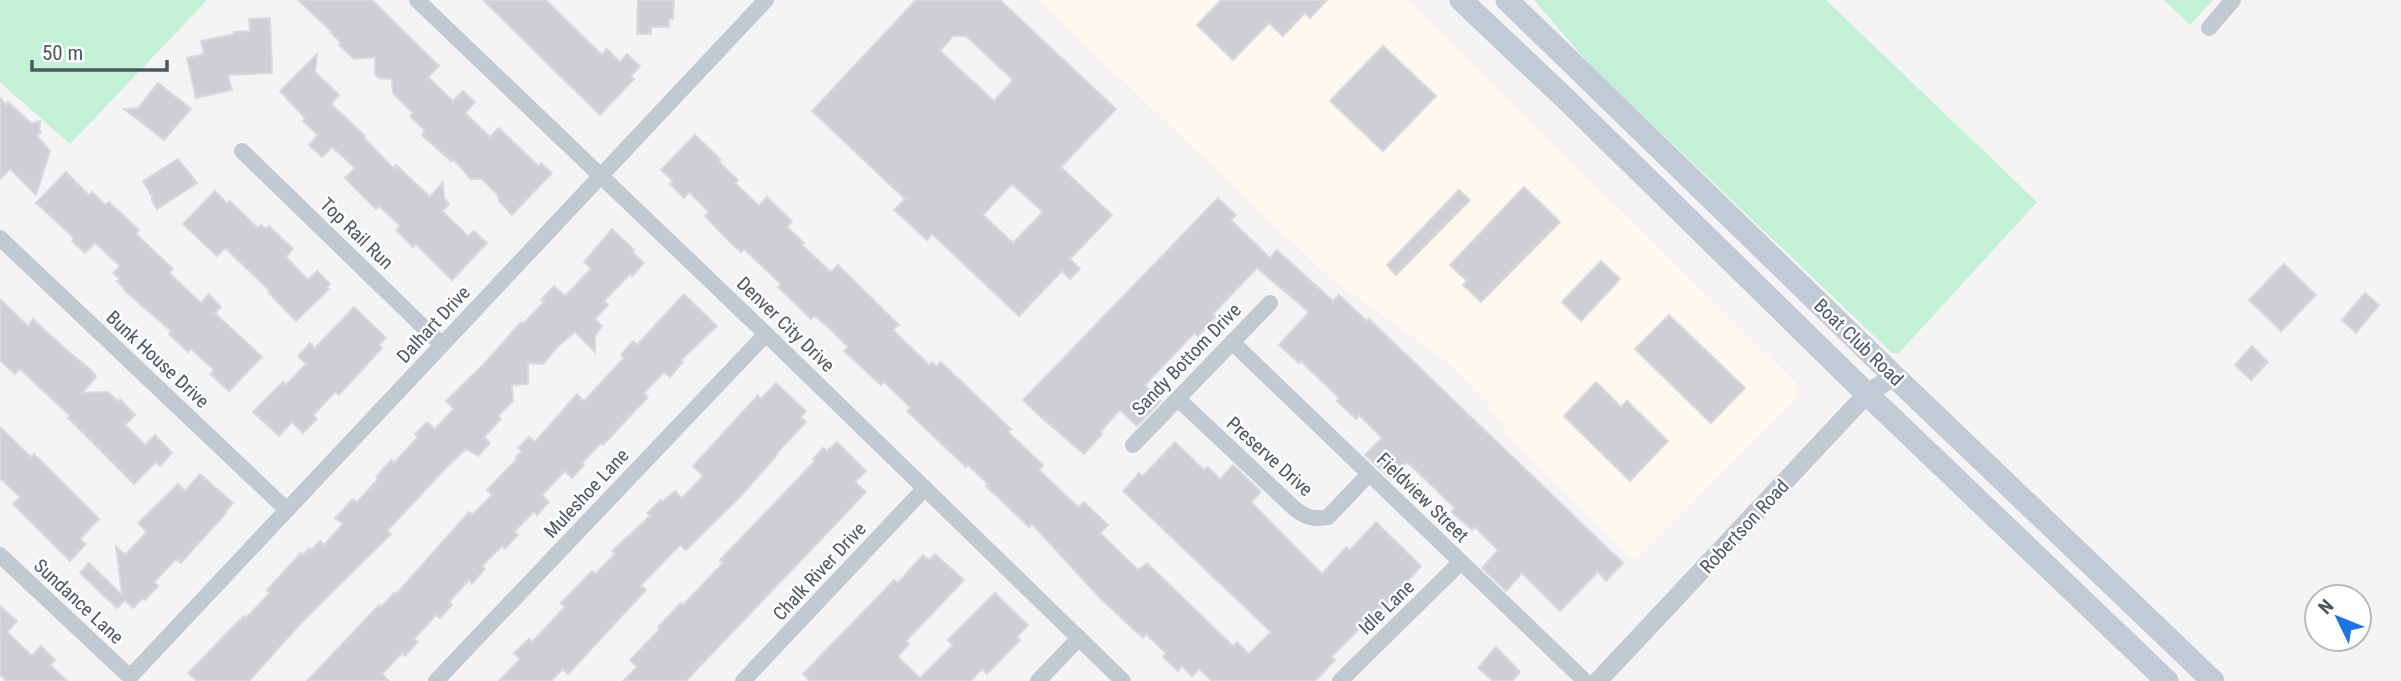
<svg xmlns="http://www.w3.org/2000/svg" width="2401" height="681" viewBox="0 0 2401 681" font-family="'Roboto Condensed',sans-serif">
	<style>
		.commercial { fill: #fdf9ef }
		.green { fill: #c3f1d5 }
		.building { fill: #cdcfd5; stroke: #d7d9de; stroke-width: 2; fill-rule: evenodd }
		.lines { fill: none; stroke-linecap: round; stroke-linejoin: round }
		.minor { stroke: #c1cad2; stroke-width: 16 }
		.tertiary { stroke: #c1cad2; stroke-width: 19 }
		.secondary { stroke: #c1cbd6; stroke-width: 23 }
		.labels { text-anchor: middle; stroke-width: 5; stroke-linejoin: round; paint-order: stroke }
		.street-label { font-size: 19px; fill: #4a5661; stroke: #fff }
	</style>
	<rect width="100%" height="100%" fill="#f5f3f3"/>
	<polygon class="commercial" points="1038,0 1407,0 1797,384 1796,399 1635,561 1506,432 1489,405 1445,360 1331,279"/>
	<g class="green">
		<polygon points="0,0 207,0 70,144 0,82"/>
		<polygon points="1534,0 1826,0 2037,202 1899,353 1892,353 1591,66"/>
		<polygon points="2164,0 2213,0 2190,25"/>
	</g>
	<g class="building">
		<polygon points="298,0 372,0 439,66 428,77 453,101 463,91 475,102 465,113 490,137 499,128 538,166 541,163 552,173 512,215 499,201 497,194 482,179 471,179 455,161 451,161 422,135 425,131 410,116 413,113 393,93 392,79 379,78 375,74 375,57 354,59 339,45 341,43 330,32 331,31"/>
		<polygon points="483,0 546,0 602,55 607,49 620,62 627,54 640,66 631,76 634,79 600,115"/>
		<polygon points="638,0 674,0 673,19 669,19 669,27 651,27 651,34 637,34"/>
		<path d="M916 0H1000L1116 109 1061 167 1112 215 1070 259 1080 269 1070 279 1062 271 1019 316 932 234 927 240 894 210 905 199 812 111ZM953 36H966L1013 80 994 101 940 51ZM1012 184 1043 212 1013 243 983 215Z"/>
		<polygon points="1221,0 1327,0 1310,18 1305,13 1283,36 1269,23 1233,60 1197,25"/>
		<polygon points="270,18 272,73 228,75 232,90 196,98 187,58 204,54 201,41 234,34 234,32 250,31 249,19"/>
		<polygon points="1383,46 1436,96 1383,151 1330,101"/>
		<polygon points="317,54 315,72 339,95 331,104 365,136 364,138 393,168 396,165 430,197 443,182 444,198 449,204 442,211 468,236 474,231 487,243 452,280 416,244 413,247 396,230 400,226 379,206 376,209 345,178 355,168 332,147 322,157 309,145 318,135 303,121 305,118 280,91"/>
		<polygon points="158,83 191,109 164,140 124,109 138,108"/>
		<polygon points="0,98 6,105 8,102 30,122 33,123 40,121 39,130 41,132 37,136 50,151 36,195 10,169 0,179"/>
		<polygon points="695,135 721,160 719,162 738,180 735,183 759,206 767,197 792,221 787,227 804,243 802,245 831,272 838,265 899,325 893,330 929,365 932,362 936,366 941,362 1011,429 1008,432 1043,465 1039,470 1078,507 1084,502 1108,525 1100,533 1138,570 1147,563 1233,646 1237,642 1249,654 1271,632 1123,491 1139,473 1143,476 1175,442 1204,470 1208,467 1220,479 1233,465 1261,492 1251,502 1322,574 1346,547 1350,550 1376,522 1421,566 1370,623 1368,620 1331,657 1335,660 1315,681 1212,681 1199,669 1192,676 1182,666 1178,671 1163,657 1166,653 1146,634 1143,638 1099,597 1032,524 1029,527 986,486 988,484 968,465 966,467 907,411 911,408 884,382 881,385 844,351 848,347 827,326 815,316 811,319 778,287 781,284 744,249 741,252 727,239 705,216 709,212 689,192 684,198 670,184 673,181 661,170"/>
		<polygon points="178,159 197,183 157,209 152,201 152,196 143,181"/>
		<polygon points="66,172 89,195 92,192 105,205 109,202 139,230 136,234 173,269 169,273 201,303 209,294 221,307 215,313 262,357 229,391 210,374 214,370 191,349 188,352 169,334 171,331 124,290 125,289 117,281 120,279 113,273 120,266 95,243 85,253 72,241 74,238 36,203"/>
		<polygon points="1524,187 1560,222 1481,302 1463,285 1467,281 1450,265"/>
		<polygon points="1459,190 1470,200 1396,275 1387,265"/>
		<polygon points="215,191 227,203 230,201 258,228 261,225 266,229 269,226 293,249 286,257 308,280 317,271 330,284 327,287 329,289 296,321 268,292 270,291 225,248 217,256 183,224"/>
		<polygon points="1218,198 1236,215 1231,220 1270,258 1277,250 1333,301 1339,295 1367,321 1369,319 1623,563 1606,581 1598,572 1560,611 1522,573 1506,591 1482,568 1498,550 1475,527 1472,530 1452,512 1455,508 1407,462 1391,479 1365,455 1382,438 1359,415 1356,419 1337,401 1339,398 1301,361 1299,363 1279,345 1309,312 1257,268 1213,314 1216,317 1198,336 1194,333 1145,385 1161,401 1137,426 1120,410 1100,432 1102,434 1084,454 1041,417 1023,400"/>
		<polygon points="612,229 634,250 632,252 644,263 632,276 630,274 604,301 608,305 595,319 602,326 595,336 595,352 575,332 558,346 543,364 528,363 528,384 512,385 513,401 498,416 501,419 484,437 490,443 478,456 466,449 446,468 387,531 391,534 302,622 249,681 197,681 188,673 244,616 246,618 270,593 267,590 301,553 303,555 309,548 311,550 320,541 324,545 343,524 335,518 353,499 357,502 378,479 376,477 391,460 394,463 418,437 415,434 427,422 435,429 454,409 446,401 485,363 521,322 523,324 544,302 541,300 554,286 565,296 591,269 584,262"/>
		<polygon points="1601,261 1620,279 1581,321 1562,302"/>
		<polygon points="2284,264 2316,295 2281,331 2249,300"/>
		<polygon points="2365,293 2379,305 2356,333 2342,320"/>
		<polygon points="684,294 717,326 681,360 683,362 670,377 664,372 644,393 648,397 603,445 601,443 582,463 584,465 572,478 565,471 542,495 549,502 537,515 534,512 514,532 518,535 505,549 502,546 482,566 485,569 472,584 469,580 449,602 452,605 440,618 436,615 414,639 418,642 405,656 402,653 382,674 389,681 307,681 379,605 381,607 394,593 397,593 469,512 472,515 492,495 487,490 517,459 516,457 522,451 518,448 529,437 535,442 577,394 584,401 624,358 621,355 633,341 637,345"/>
		<polygon points="0,299 28,326 33,319 63,347 92,371 96,377 82,393 108,392 118,401 120,399 135,415 125,425 145,445 155,435 172,453 160,466 156,462 134,484 68,418 70,416 20,369 15,374 0,360"/>
		<polygon points="354,307 386,338 379,345 382,348 339,395 335,392 313,415 317,419 303,433 292,422 279,436 253,412 283,382 286,385 306,364 298,356 310,343 315,348"/>
		<polygon points="1669,315 1745,388 1711,423 1635,349"/>
		<polygon points="2252,346 2268,362 2251,380 2235,365"/>
		<polygon points="1596,382 1621,407 1627,401 1668,441 1630,481 1564,416"/>
		<polygon points="776,383 806,411 801,417 806,422 776,454 777,455 740,497 686,550 680,545 641,585 646,590 568,674 563,669 551,681 499,681 520,659 514,653 529,639 532,642 565,607 561,603 592,571 595,574 615,554 612,551 650,516 647,513 661,500 662,502 675,491 682,498 703,476 693,466 758,395 761,399"/>
		<polygon points="0,427 31,457 34,454 99,519 80,539 86,544 70,561 13,504 20,497 0,478"/>
		<polygon points="837,442 866,471 855,482 866,492 686,681 623,681 637,667 630,660 660,629 658,627 681,603 683,605 723,563 720,560 815,461 813,459 823,448 827,451"/>
		<polygon points="200,474 233,503 225,512 226,513 181,563 176,559 154,582 158,586 145,600 143,598 133,608 125,600 117,608 80,573 89,563 122,595 116,546 125,555 147,532 138,523 178,484 185,491"/>
		<polygon points="935,554 964,580 906,641 909,644 899,655 899,658 920,678 953,645 948,640 995,593 1028,625 1017,637 1020,640 987,674 982,669 971,681 810,681 803,674 894,580 898,583 923,555 929,560"/>
		<polygon points="0,606 17,621 7,632 32,656 41,646 55,660 50,665 67,681 7,681 0,675"/>
		<polygon points="1496,647 1520,672 1512,681 1493,681 1478,668"/>
	</g>
	<g class="lines">
		<g class="minor">
			<polyline points="417,0 766,334 1123,681"/>
			<polyline points="2209,28 2233,0"/>
			<polyline points="242,151 442,345"/>
			<polyline points="0,238 287,510"/>
			<polyline points="1232,342 1585,681"/>
			<path d="M1178 399 1295 509C1306 517 1314 520 1328 517L1369 474"/>
			<polyline points="1133,445 1270,303"/>
			<polyline points="0,555 130,677 766,0"/>
			<polyline points="436,681 766,334"/>
			<polyline points="743,681 925,488"/>
			<polyline points="1038,681 1079,638"/>
			<polyline points="1340,681 1461,562"/>
		</g>
		<polyline class="tertiary" points="1598,681 1849,413 1867,394 1894,376"/>
		<g class="secondary">
			<polyline points="1461,0 1569,102 1867,394 2167,681"/>
			<polyline points="1507,0 1894,376 2213,681"/>
		</g>
	</g>
	<g class="labels">
		<g class="street-label">
			<text transform="translate(357 233) rotate(44)" y="7">Top Rail Run</text>
			<text transform="translate(433 324) rotate(-47)" y="7">Dalhart Drive</text>
			<text transform="translate(786 324) rotate(44)" y="7">Denver City Drive</text>
			<text transform="translate(1859 342) rotate(44)" y="7">Boat Club Road</text>
			<text transform="translate(158 359) rotate(43)" y="7">Bunk House Drive</text>
			<text transform="translate(1186 359) rotate(-46)" y="7">Sandy Bottom Drive</text>
			<text transform="translate(1270 456) rotate(42)" y="7">Preserve Drive</text>
			<text transform="translate(586 493) rotate(-47)" y="7">Muleshoe Lane</text>
			<text transform="translate(1423 497) rotate(44)" y="7">Fieldview Street</text>
			<text transform="translate(1744 526) rotate(-47)" y="7">Robertson Road</text>
			<text transform="translate(819 571) rotate(-47)" y="7">Chalk River Drive</text>
			<text transform="translate(79 601) rotate(43)" y="7">Sundance Lane</text>
			<text transform="translate(1386 607) rotate(-44)" y="7">Idle Lane</text>
		</g>
	</g>
	<g transform="translate(2338 618) rotate(313)"><circle r="33" fill="#ffffff" stroke="#b7bbc0" stroke-width="2"/>
	<path d="M0-5L12 26L0 18L-12 26Z" fill="#1a73e8"/>
	<text y="-10" font-size="19" font-weight="bold" text-anchor="middle" fill="#4a5661">N</text>
	</g>
	<path d="M32 60v10h135v-10" fill="none" stroke="#4a5661" stroke-width="3.5"/>
	<text x="42" y="60" font-size="21" fill="#4a5661" stroke="#ffffff" stroke-width="5" paint-order="stroke">50 m</text>
</svg>
